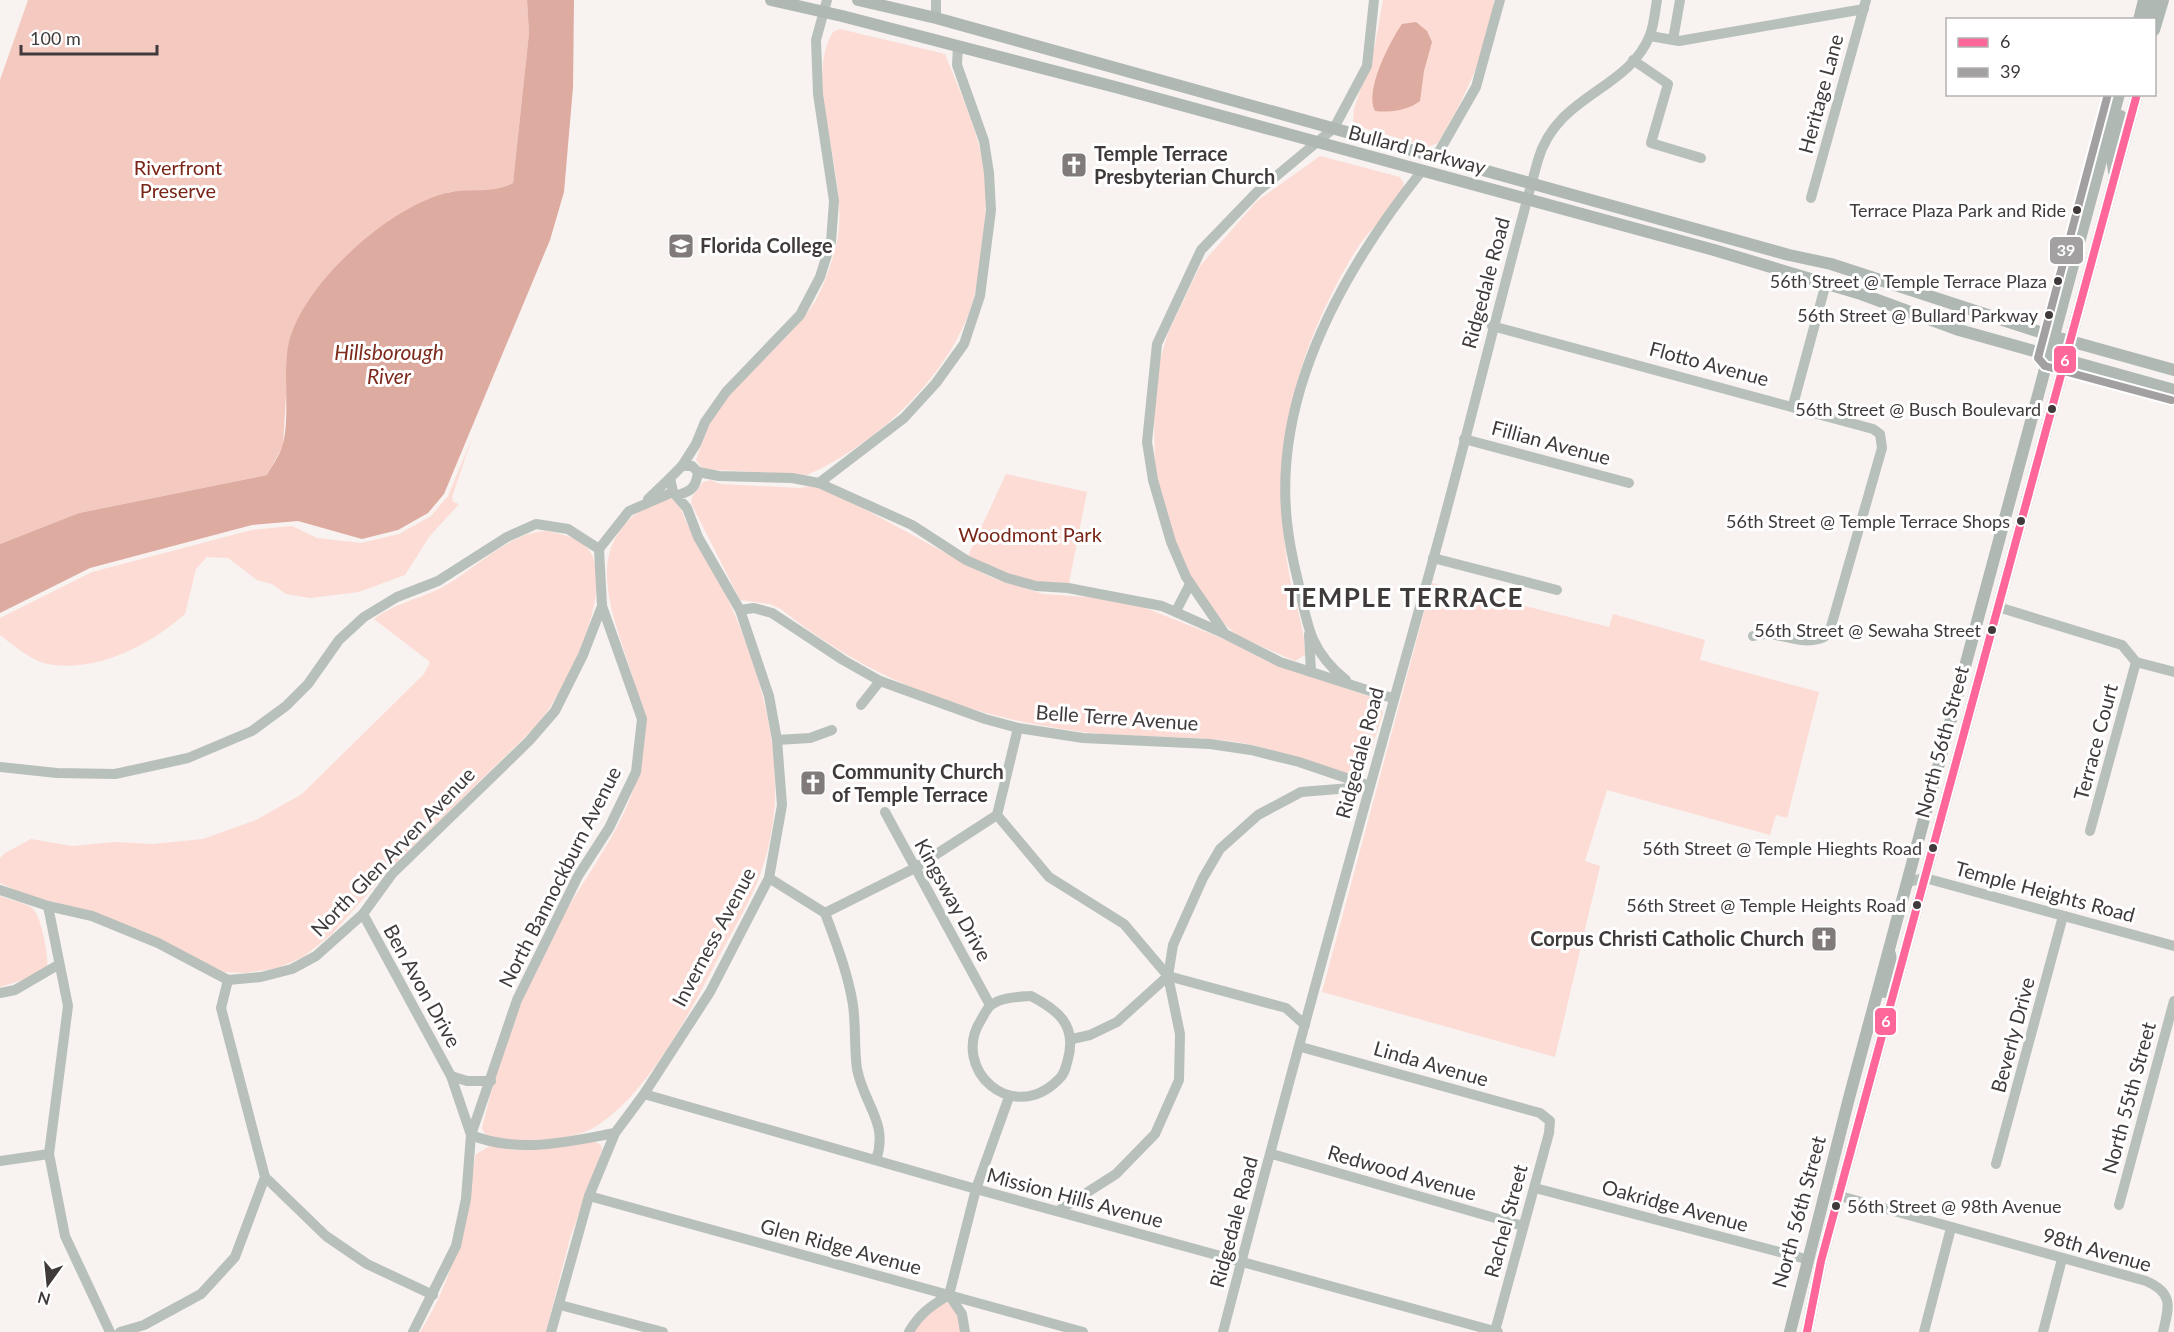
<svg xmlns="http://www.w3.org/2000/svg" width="2174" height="1332" viewBox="0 0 2174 1332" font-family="Lato,sans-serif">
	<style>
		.green { fill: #fcdcd5 }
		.forest { fill: #f4c9c0 }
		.water { fill: #deaba0 }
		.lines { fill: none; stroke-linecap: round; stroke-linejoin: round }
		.minor { stroke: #b7c0ba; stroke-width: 10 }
		.major { stroke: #afb8b3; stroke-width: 12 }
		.bus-1-casing { stroke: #fff; stroke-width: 12 }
		.bus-2-casing { stroke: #fff; stroke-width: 12 }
		.bus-1 { stroke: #f69; stroke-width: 8 }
		.bus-2 { stroke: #a2a0a0; stroke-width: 8 }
		.bus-dot { fill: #403b3a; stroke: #fff; stroke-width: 2 }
		.labels { text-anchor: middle; stroke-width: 6; stroke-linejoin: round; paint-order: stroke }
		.bus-label { font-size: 18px; fill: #403b3a; stroke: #fff; text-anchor: end }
		.street-label { font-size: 20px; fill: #403b3a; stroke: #fff }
		.poi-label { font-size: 20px; font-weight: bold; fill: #403b3a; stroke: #fff; text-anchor: start }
		.park-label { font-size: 20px; fill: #792517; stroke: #fff }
		.water-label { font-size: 21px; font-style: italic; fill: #7d291b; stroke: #fff }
		.district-label { font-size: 26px; font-weight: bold; letter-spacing: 1.5px; fill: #403b3a; stroke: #fff }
		.line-badge { stroke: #fff; stroke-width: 2 }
		.badge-label { font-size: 16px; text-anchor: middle; font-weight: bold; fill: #fff }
	</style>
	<rect width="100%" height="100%" fill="#f8f2f0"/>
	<g class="green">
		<path d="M1383 0H1494C1487 53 1465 97 1438 143L1428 147 1360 127 1353 121 1354 109 1375 45Z"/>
		<path d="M840 29 945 54C960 92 978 130 984 170 988 194 985 219 982 243 980 261 979 280 974 297 954 372 877 445 807 475L703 469 696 460C701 445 706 431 713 417 737 375 782 348 810 309 823 291 830 268 836 246 853 182 801 84 833 32Z"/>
		<path d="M1320 156 1400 177 1404 184C1398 208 1371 227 1358 247 1344 268 1326 304 1316 328 1283 406 1274 490 1289 574 1294 601 1305 627 1305 655L1295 661 1238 636 1213 614 1194 583 1177 547 1155 469 1154 417 1160 360 1168 333 1200 266 1257 201Z"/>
		<path d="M472 438 452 497 453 502 459 504 429 537 405 575 359 592 310 598 286 594 272 584 257 580 228 558 207 557 196 569 185 614C150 645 96 673 48 664 32 661 13 645 0 635V618L92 572 252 530 292 526 317 538 361 543 399 534 431 516 448 496Z"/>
		<polygon points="1006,474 1087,492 1068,588 1036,586 966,560"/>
		<path d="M711 480 720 484 800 488 810 486 831 491 990 577 1043 594 1101 598 1143 607 1226 640 1267 661 1377 699 1383 713 1365 769 1354 775C1314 766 1277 748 1236 742 1189 735 1140 738 1092 733 977 720 871 682 781 609L770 604 740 600 691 503 692 497 703 482Z"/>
		<path d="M666 496 677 498C680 505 682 512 685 519 696 544 713 566 724 591 755 656 777 728 775 800 774 821 770 843 764 863 755 893 738 921 723 949 693 1006 651 1092 595 1127 573 1141 508 1146 485 1134L482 1128C498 1059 523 990 556 928 586 874 634 817 642 754 644 743 646 729 645 718 644 708 639 697 636 688 615 614 570 539 666 496Z"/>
		<path d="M547 531C561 534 579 537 589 550 617 589 564 693 537 725L386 873 332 934 303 957 278 968 245 973 224 972 145 932 84 910 24 894 0 883V858L5 853 31 839 72 846 116 842 153 844 203 839 256 820 302 794 424 674 430 662 374 619C394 604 415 600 437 590 472 573 507 532 547 531Z"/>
		<polygon points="1432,583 1609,627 1613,614 1705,640 1700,660 1819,692 1787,818 1776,815 1770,835 1607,790 1585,861 1600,866 1555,1057 1322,992"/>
		<path d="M0 896C9 900 24 902 32 908 41 915 49 956 47 967L26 979 0 987Z"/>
		<path d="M594 1141 601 1145 602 1150 570 1238 546 1332H420C459 1270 462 1223 476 1154L490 1146 517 1150 552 1148Z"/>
		<polygon points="944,1302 949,1303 958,1315 962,1332 914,1332 919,1322"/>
	</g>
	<polygon class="forest" points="28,0 527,0 529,33 513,183 498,190 448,192 289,342 283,446 267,475 79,513 0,544 0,80"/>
	<g class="water">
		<path d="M527 0H574L573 87 564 192 550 240 444 494 428 513 398 530 362 539 298 521 252 525 90 568 0 613V544L79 513 267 475C272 466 279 456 282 447 291 420 282 371 289 342 304 283 388 208 446 193 470 187 489 195 513 183L529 33Z"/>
		<path d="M1416 22 1427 31 1432 42 1424 71 1420 101C1409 110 1389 113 1375 111 1364 91 1390 41 1402 24Z"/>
	</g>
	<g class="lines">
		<g class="minor">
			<polyline points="936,18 936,0"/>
			<polyline points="1650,36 1679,41 1864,9"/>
			<polyline points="1673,40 1680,0"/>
			<polyline points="1633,60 1668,84 1651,143 1701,158"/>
			<polyline points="1436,157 1476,87 1500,0"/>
			<polyline points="1811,198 1866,0"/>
			<path d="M1492 326 1873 429 1880 434 1882 448 1830 630 1824 637C1797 648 1779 628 1753 636"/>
			<polyline points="1793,405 1826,283"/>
			<polyline points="1464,439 1629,483"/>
			<polyline points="682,466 696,444 705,422 726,392 800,315 820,277 831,242 834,201 818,94 816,40 827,0"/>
			<polyline points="698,472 719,476 792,478 819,483 912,525 966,560 1007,578 1036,586 1068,588 1162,606 1225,634 1280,662 1392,698"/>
			<polyline points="819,483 904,418 936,383 964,344 980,296 991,210 989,173 984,141 957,65 958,46"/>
			<polyline points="648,499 670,478"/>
			<polyline points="1433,558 1557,590"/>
			<polyline points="1998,607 2122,645 2136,662 2174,672"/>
			<polyline points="740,610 754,608 772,613 843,660 880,681 985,719 1018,728 1083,738 1210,744 1251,750 1299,762 1370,786"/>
			<polyline points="1176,611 1190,584"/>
			<polyline points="1223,631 1186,577 1171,542 1153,480 1147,442 1157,344 1201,250 1257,192 1334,128 1367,66 1374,0"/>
			<polyline points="1309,634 1311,672"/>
			<path d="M1346 680C1309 651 1307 623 1298 581 1293 561 1289 542 1287 522 1273 394 1344 269 1421 172"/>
			<polyline points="861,705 880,681"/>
			<polyline points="1018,728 997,815 1049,877 1124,924 1168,976 1180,1034 1179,1080 1155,1134 1116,1174 1058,1211"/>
			<polyline points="777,740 810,738 832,730"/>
			<polyline points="0,767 57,773 115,774 188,758 252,731 286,706 308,684 339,640 364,617 397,597 438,581 507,537 536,524 568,529 599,549"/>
			<polyline points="885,812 990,1005"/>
			<polyline points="2090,831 2136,662"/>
			<polyline points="769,878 825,913 915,868 997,815"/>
			<polyline points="1907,882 1925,878 2174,946"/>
			<polyline points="0,890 48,906 92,916 158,943 228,980 261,977 292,969 316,956 363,914 392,874 529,741 555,711 583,655 602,606 599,549 629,511 673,492"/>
			<polyline points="48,906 68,1006 49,1154 65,1236 110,1332"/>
			<path d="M825 913C836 943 848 973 853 1005 856 1026 854 1048 857 1069 864 1105 889 1123 876 1160"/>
			<path d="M363 914 451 1076 471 1135C518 1154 566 1142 615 1133"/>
			<polyline points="1168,976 1286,1008 1305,1025"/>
			<polyline points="0,993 15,990 58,965"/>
			<path d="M1031 996C1058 1010 1077 1025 1068 1059 1066 1066 1065 1074 1059 1079 1012 1127 950 1068 981 1020 984 1015 987 1008 991 1005 1002 997 1018 997 1031 996Z"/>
			<polyline points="1072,1039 1090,1035 1117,1022 1168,976 1173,945 1203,878 1220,849 1258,815 1301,792 1363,787"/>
			<polyline points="1301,1047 1540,1113 1550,1121 1549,1133 1495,1331"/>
			<polyline points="451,1076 467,1081 491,1081"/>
			<polyline points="644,1094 976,1189 1498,1332"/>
			<polyline points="1272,1154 1523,1226"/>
			<polyline points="0,1161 49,1154"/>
			<polyline points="1996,1164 2063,916"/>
			<polyline points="265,1177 326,1236 367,1264 433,1295"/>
			<polyline points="1535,1188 1806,1259"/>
			<polyline points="589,1196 1083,1332"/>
			<path d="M1840 1196 2146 1281C2174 1293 2169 1307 2163 1332"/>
			<polyline points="2119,1205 2174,1001"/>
			<polyline points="949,1295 962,1314 965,1332"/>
			<polyline points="560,1305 663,1332"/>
			<polyline points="120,1332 144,1325 201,1294 235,1257 265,1177 221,1008 228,980"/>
			<polyline points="413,1332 456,1246 466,1199 471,1135 517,1000 578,876 609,828 636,772 642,719 602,606"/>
			<path d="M551 1332 589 1196 615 1133 644 1094 710 992 769 878 782 805 777 740 769 696 740 610 698 537 687 508 673 492 670 478 682 466H692L698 472C696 487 692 491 678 495"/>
			<path d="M909 1332C919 1314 932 1305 949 1295L976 1189 1009 1097"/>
			<path d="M1223 1332C1290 1074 1361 817 1433 560 1470 427 1501 293 1538 160 1557 94 1628 91 1650 35 1654 25 1655 11 1657 0"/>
			<polyline points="1924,1332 1951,1228"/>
			<polyline points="2043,1332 2062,1259"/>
		</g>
		<g class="major">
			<polyline points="771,0 842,16 1119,88 1714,250 1861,294 1959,330 2174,390"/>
			<polyline points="858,0 936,18 1789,255 1831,264 2052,336 2174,370"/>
			<polyline points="2139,20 2144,0"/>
			<polyline points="2149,20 2153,0"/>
			<polyline points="2154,30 2163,0"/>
			<polyline points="2114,172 2112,157 2121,116"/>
			<polyline points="1885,992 1892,969 1890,954"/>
			<polyline points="1790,1332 1849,1098 2119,94"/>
			<polyline points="1807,1332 1821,1261 2137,94"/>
		</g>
		<defs>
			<polyline id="bus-1" points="1807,1332 1821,1261 2137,94"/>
			<polyline id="bus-2" points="2108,94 2038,358 2045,366 2171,400"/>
		</defs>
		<use href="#bus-1" class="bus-1-casing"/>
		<use href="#bus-2" class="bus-2-casing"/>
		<use href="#bus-1" class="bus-1"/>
		<use href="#bus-2" class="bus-2"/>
	</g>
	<defs>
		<symbol id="church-square" viewBox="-11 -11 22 22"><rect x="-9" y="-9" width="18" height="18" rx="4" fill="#807b7a" stroke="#fff"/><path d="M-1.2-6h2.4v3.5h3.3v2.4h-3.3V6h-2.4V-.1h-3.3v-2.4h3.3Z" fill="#fff"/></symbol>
		<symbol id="university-square" viewBox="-11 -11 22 22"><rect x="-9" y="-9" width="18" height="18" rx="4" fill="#807b7a" stroke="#fff"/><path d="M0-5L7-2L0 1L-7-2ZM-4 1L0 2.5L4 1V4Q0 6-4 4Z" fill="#fff"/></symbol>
	</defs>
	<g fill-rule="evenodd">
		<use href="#church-square" x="1059" y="150" width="30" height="30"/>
		<use href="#university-square" x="666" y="231" width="30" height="30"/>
		<use href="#church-square" x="798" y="768" width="30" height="30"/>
		<use href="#church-square" x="1809" y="924" width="30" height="30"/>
	</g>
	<g class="bus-dot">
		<circle cx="2077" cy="210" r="5"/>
		<circle cx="2058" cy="281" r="5"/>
		<circle cx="2049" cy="315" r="5"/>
		<circle cx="2052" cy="409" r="5"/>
		<circle cx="2021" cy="521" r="5"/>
		<circle cx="1992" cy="630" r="5"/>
		<circle cx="1933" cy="848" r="5"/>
		<circle cx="1917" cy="905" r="5"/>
		<circle cx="1836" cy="1206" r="5"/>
	</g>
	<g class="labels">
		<g class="bus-label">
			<text x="2066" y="217">Terrace Plaza Park and Ride</text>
			<text x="2047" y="288">56th Street @ Temple Terrace Plaza</text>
			<text x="2038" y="322">56th Street @ Bullard Parkway</text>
			<text x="2041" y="416">56th Street @ Busch Boulevard</text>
			<text x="2010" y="528">56th Street @ Temple Terrace Shops</text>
			<text x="1981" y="637">56th Street @ Sewaha Street</text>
			<text x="1922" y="855">56th Street @ Temple Hieghts Road</text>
			<text x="1906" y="912">56th Street @ Temple Heights Road</text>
			<text x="1847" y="1213" text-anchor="start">56th Street @ 98th Avenue</text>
		</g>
		<g class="street-label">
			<text transform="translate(1821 94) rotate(-75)" y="7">Heritage Lane</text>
			<text transform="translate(1417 150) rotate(15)" y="7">Bullard Parkway</text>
			<text transform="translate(1486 283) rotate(-75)" y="7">Ridgedale Road</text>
			<text transform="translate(1709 364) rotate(15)" y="7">Flotto Avenue</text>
			<text transform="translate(1551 443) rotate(15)" y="7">Fillian Avenue</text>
			<text transform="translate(1117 718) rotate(4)" y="7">Belle Terre Avenue</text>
			<text transform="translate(1942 742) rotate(-75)" y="7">North 56th Street</text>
			<text transform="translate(2096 742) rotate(-75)" y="7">Terrace Court</text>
			<text transform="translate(1360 753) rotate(-75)" y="7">Ridgedale Road</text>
			<text transform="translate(393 852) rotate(-46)" y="7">North Glen Arven Avenue</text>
			<text transform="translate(560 877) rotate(-63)" y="7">North Bannockburn Avenue</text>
			<text transform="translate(2045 892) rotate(15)" y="7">Temple Heights Road</text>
			<text transform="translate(953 900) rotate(61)" y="7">Kingsway Drive</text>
			<text transform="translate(714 937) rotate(-62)" y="7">Inverness Avenue</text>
			<text transform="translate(422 986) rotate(61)" y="7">Ben Avon Drive</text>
			<text transform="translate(2013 1035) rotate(-75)" y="7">Beverly Drive</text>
			<text transform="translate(1431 1064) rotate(16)" y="7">Linda Avenue</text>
			<text transform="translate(2129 1098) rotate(-75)" y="7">North 55th Street</text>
			<text transform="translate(1402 1173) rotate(16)" y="7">Redwood Avenue</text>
			<text transform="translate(1075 1198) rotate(15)" y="7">Mission Hills Avenue</text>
			<text transform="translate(1675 1206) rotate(15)" y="7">Oakridge Avenue</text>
			<text transform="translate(1799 1212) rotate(-75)" y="7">North 56th Street</text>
			<text transform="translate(1506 1221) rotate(-75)" y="7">Rachel Street</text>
			<text transform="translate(1234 1222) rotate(-75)" y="7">Ridgedale Road</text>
			<text transform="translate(841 1247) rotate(15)" y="7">Glen Ridge Avenue</text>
			<text transform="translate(2097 1250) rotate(16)" y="7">98th Avenue</text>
		</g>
		<g class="poi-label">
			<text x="1094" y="161">Temple Terrace<tspan x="1094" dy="23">Presbyterian Church</tspan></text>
			<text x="700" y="253">Florida College</text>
			<text x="832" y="779">Community Church<tspan x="832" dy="23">of Temple Terrace</tspan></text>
			<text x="1804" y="946" text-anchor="end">Corpus Christi Catholic Church</text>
		</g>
		<g class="park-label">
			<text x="178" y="175">Riverfront<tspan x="178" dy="23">Preserve</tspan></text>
			<text x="1030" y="542">Woodmont Park</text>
		</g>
		<g class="water-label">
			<text x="389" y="360">Hillsborough<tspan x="389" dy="24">River</tspan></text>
		</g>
		<g class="district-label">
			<text x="1404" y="607">TEMPLE TERRACE</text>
		</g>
	</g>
	<g class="line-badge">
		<rect x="2049" y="236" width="35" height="29" rx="6" fill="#a2a0a0"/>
		<rect x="2053" y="345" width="24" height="29" rx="6" fill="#f69"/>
		<rect x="1874" y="1007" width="23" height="29" rx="6" fill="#f69"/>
	</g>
	<g class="badge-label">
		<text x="2066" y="256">39</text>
		<text x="2065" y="366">6</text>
		<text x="1886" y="1027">6</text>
	</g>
	<rect x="1946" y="18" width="210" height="78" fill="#ffffff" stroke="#b3b1b0" stroke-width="1.5"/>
	<rect x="1958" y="38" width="30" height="9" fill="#ff6699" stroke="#b3b1b0" stroke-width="1.5"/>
	<text x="2000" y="48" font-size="18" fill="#403b3a">6</text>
	<rect x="1958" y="68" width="30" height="9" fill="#a2a0a0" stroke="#b3b1b0" stroke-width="1.5"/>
	<text x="2000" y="78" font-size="18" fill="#403b3a">39</text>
	<g transform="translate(48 1284) rotate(195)" stroke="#ffffff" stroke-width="4.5" paint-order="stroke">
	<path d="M0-4.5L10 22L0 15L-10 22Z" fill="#403b3a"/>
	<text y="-9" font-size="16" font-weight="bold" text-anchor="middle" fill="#403b3a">N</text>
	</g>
	<path d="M21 45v9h136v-9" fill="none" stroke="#403b3a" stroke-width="3"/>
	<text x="30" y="45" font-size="18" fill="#403b3a" stroke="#ffffff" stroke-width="4.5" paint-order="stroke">100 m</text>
</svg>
